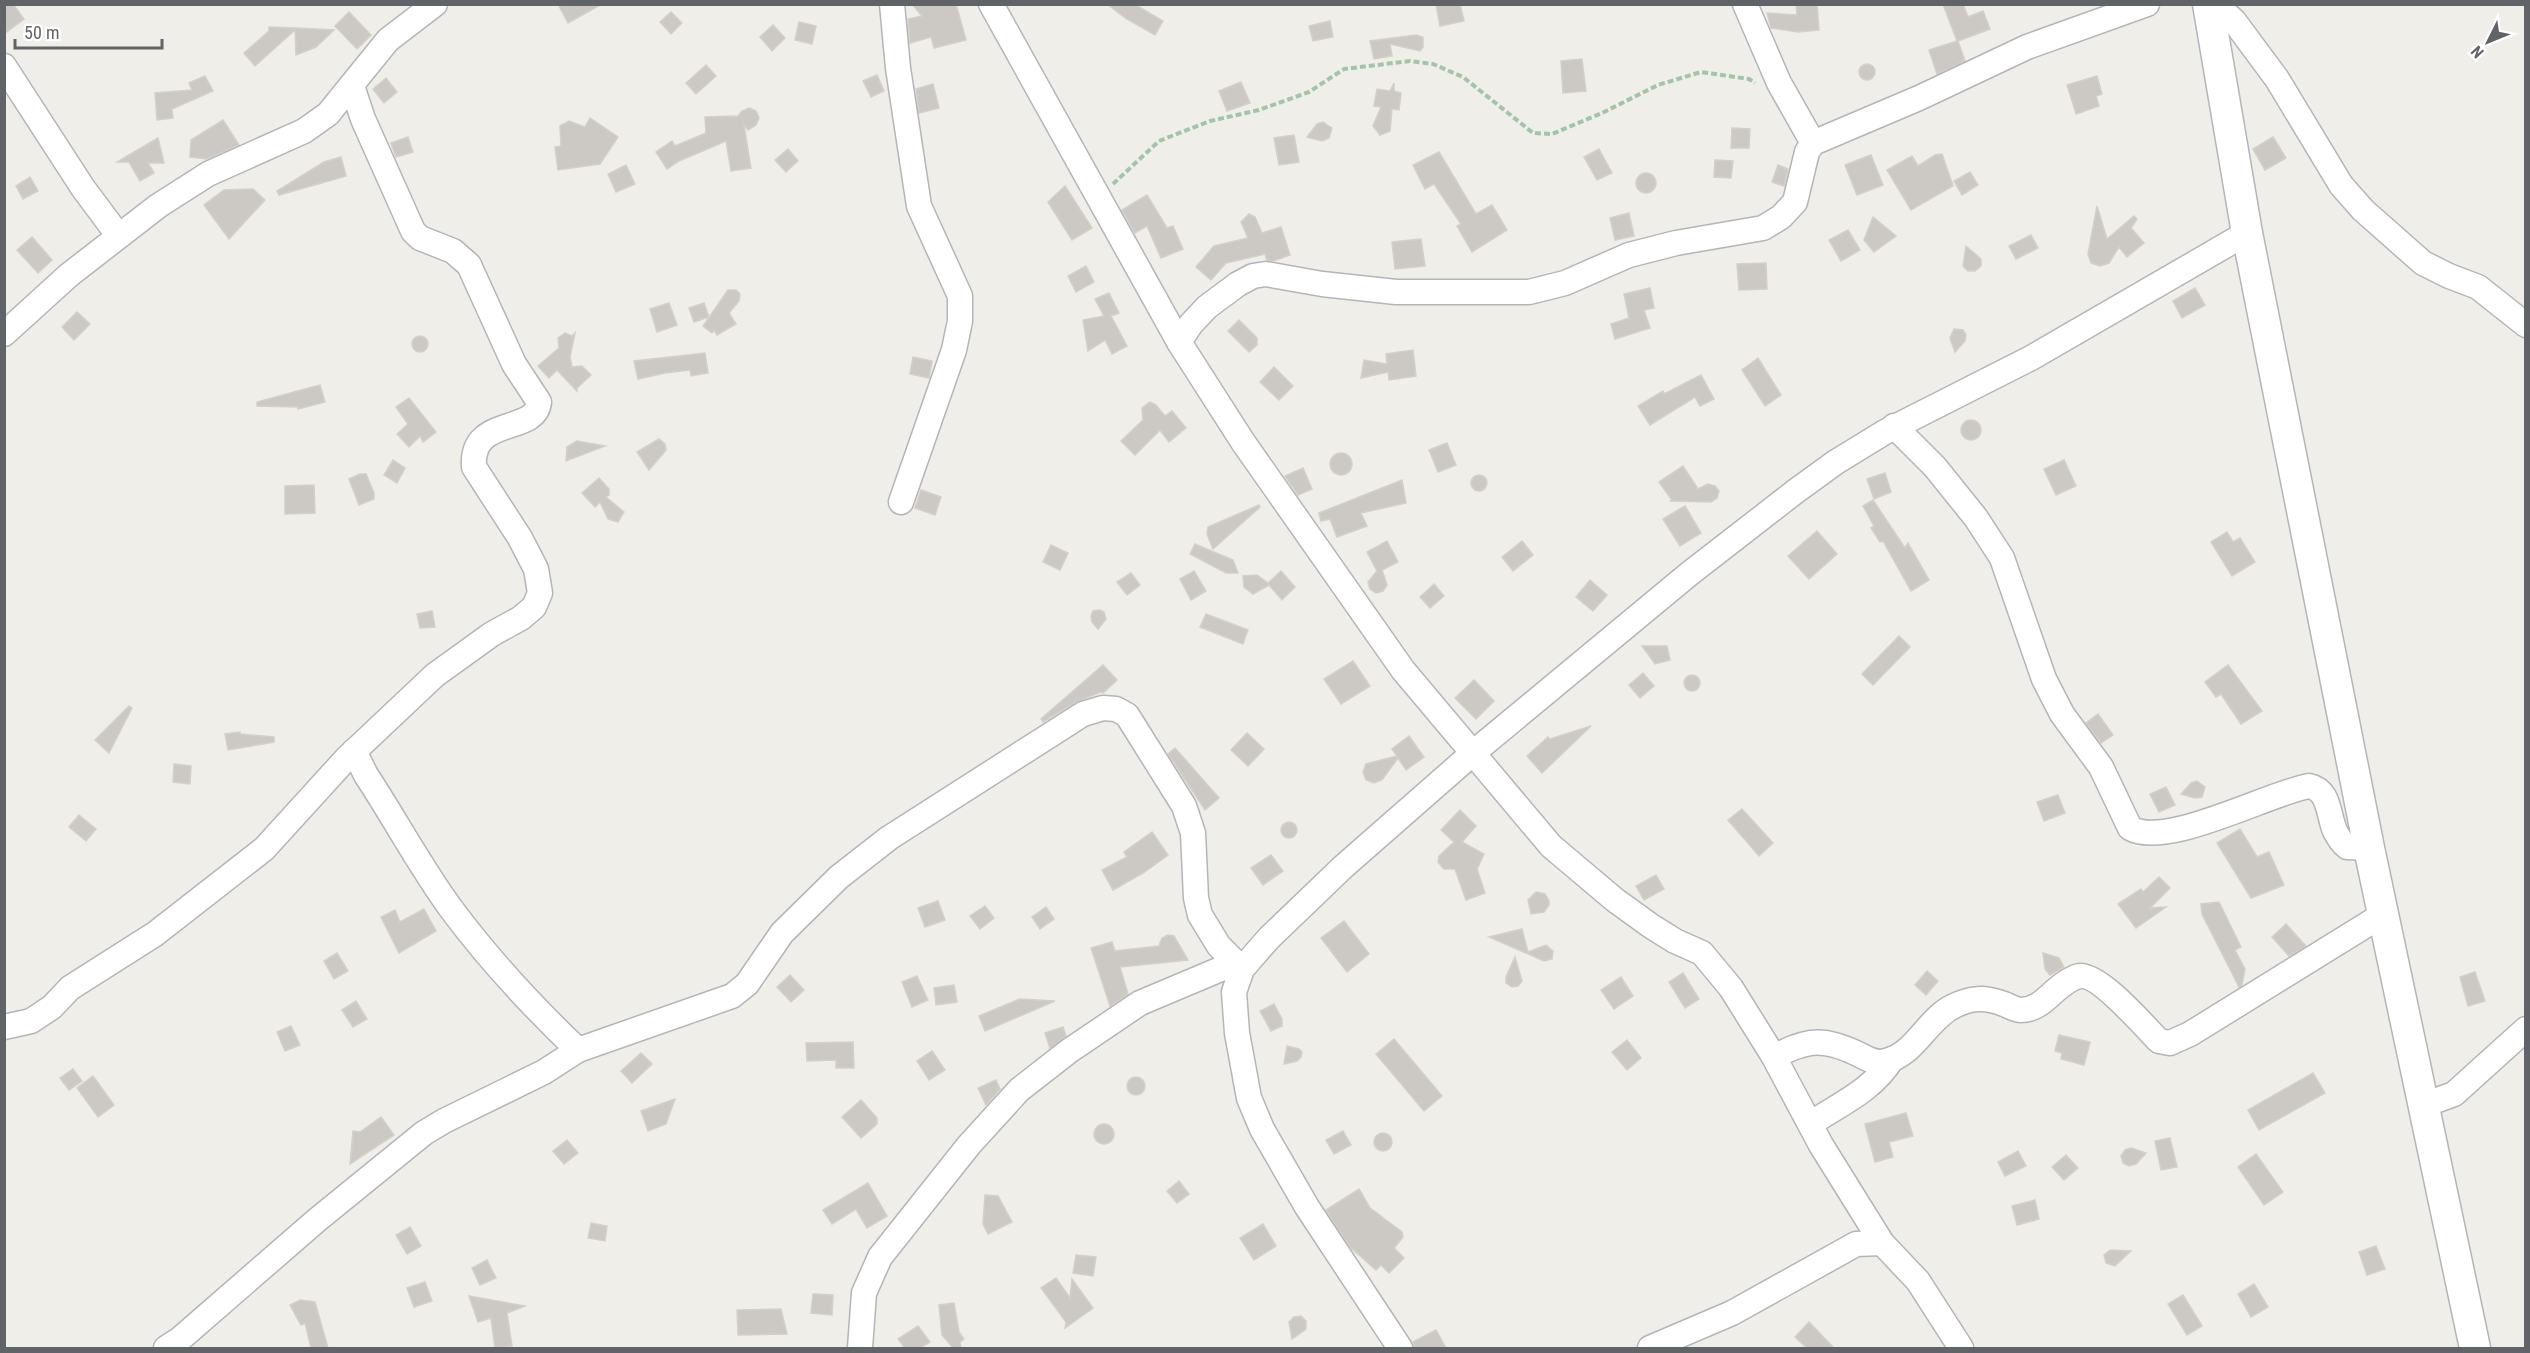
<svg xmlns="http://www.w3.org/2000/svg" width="2530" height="1353" viewBox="0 0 2530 1353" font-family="'Roboto Condensed',sans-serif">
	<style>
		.building { fill: #ccc9c5; stroke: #d4d0c8; stroke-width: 1.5 }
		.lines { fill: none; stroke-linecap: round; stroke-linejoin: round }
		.minor-casing { stroke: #b4b5b9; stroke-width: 27 }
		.tertiary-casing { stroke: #b4b5b9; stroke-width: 33 }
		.path { stroke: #a2c5aa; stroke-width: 4; stroke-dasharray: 6 3; stroke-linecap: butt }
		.minor { stroke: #fff; stroke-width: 24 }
		.tertiary { stroke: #fff; stroke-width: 30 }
	</style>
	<rect width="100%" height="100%" fill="#f0eee9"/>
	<g class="building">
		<polygon points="4,4 13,4 24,19 4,34"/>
		<polygon points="558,4 602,4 568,23"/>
		<polygon points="912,4 956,4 966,40 934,48 931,37 910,43 908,19 922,16"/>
		<polygon points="1107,4 1134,4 1163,21 1155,35 1127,19"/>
		<polygon points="1436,4 1460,4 1464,21 1440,26"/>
		<polygon points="1796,4 1817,4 1819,30 1798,32 1771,28 1767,13 1797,15"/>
		<polygon points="1943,4 1963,4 1968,17 1983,11 1990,29 1958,41 1965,61 1937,74 1929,50 1957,41"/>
		<polygon points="349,12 371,35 357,49 335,26"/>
		<polygon points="671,12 682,23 671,34 660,22"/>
		<polygon points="1330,21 1333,37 1313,41 1309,26"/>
		<polygon points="799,22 816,26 812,44 795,40"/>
		<polygon points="773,25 785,38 772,51 760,37"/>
		<polygon points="269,27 295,28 334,30 316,47 296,55 295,30 255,66 244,53 269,31"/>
		<polygon points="1416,35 1423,37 1423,47 1420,51 1390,44 1392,56 1374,59 1370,41"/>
		<polygon points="1582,59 1586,91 1563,93 1561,61"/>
		<circle cx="1867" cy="72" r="8"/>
		<polygon points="706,65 716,76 696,94 686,83"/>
		<polygon points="877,75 884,91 871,97 863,81"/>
		<polygon points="205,76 213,91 172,109 173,118 157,120 155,93 192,90 189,83"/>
		<polygon points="2097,76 2102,94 2096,96 2099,106 2076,114 2067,85"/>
		<polygon points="386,78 397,92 384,103 373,89"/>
		<polygon points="1241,82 1250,103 1227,111 1219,91"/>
		<polygon points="1394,83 1394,91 1401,93 1399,110 1392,109 1390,131 1380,135 1373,126 1381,107 1374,106 1377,89 1390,91"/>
		<polygon points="933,84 939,108 919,113 916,89"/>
		<polygon points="749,108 756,111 759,118 756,125 748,130 744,125 751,168 731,171 726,141 679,161 667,169 656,152 672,141 675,146 706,133 705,117 738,116 742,111"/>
		<polygon points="590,118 618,137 600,164 558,170 555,147 561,146 560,126 569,121 585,127"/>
		<polygon points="223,120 239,145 207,159 190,157 191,140"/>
		<polygon points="1323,122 1332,128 1329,138 1322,141 1307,137 1317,124"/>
		<polygon points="1732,128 1750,129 1749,148 1731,148"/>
		<polygon points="1294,135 1299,162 1279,165 1274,138"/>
		<polygon points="408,137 413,152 396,157 391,143"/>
		<polygon points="2273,137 2286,158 2265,170 2253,149"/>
		<polygon points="158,138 164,163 148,163 154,173 140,181 129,162 117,162"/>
		<polygon points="788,149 798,161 786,172 775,160"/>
		<polygon points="1599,149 1612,173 1597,180 1584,157"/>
		<polygon points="1439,152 1476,214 1492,205 1507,230 1472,252 1457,226 1461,224 1434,184 1425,189 1413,165"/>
		<polygon points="1942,154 1953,186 1911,210 1887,170 1912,156 1918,166 1935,155"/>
		<polygon points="1871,155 1883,185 1857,195 1845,165"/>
		<polygon points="341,157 346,176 279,195 277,191 324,162"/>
		<polygon points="1715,160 1733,161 1731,178 1714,177"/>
		<polygon points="626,165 635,184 616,192 608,174"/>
		<polygon points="1778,165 1788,169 1784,186 1772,182"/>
		<polygon points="1970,172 1978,185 1962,195 1954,181"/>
		<circle cx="1646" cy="183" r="10"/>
		<polygon points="30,177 38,191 23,199 16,186"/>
		<polygon points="1065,186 1092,228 1072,240 1048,202"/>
		<polygon points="253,189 265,200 229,239 204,205 224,190"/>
		<polygon points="1147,195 1167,228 1173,226 1183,249 1161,258 1147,226 1135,233 1122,210"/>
		<polygon points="2097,206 2107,239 2134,216 2137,219 2131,228 2144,243 2127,257 2119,247 2109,263 2100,266 2091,263 2088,254"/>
		<polygon points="1629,213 1634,236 1615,240 1610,218"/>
		<polygon points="1249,214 1255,217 1262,233 1281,227 1290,255 1273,261 1267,260 1265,254 1226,263 1211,280 1196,267 1214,246 1248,238 1241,222"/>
		<polygon points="1873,217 1896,236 1874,252 1864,240"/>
		<polygon points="1848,230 1860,250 1841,261 1829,240"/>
		<polygon points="2031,235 2038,248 2016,259 2009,246"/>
		<polygon points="32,237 52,260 38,273 17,250"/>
		<polygon points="1421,239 1425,266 1395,269 1392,242"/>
		<polygon points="1966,246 1981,259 1981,266 1975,271 1968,271 1963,266"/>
		<polygon points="1766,263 1767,289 1739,290 1737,264"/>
		<polygon points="1086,266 1094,282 1076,292 1068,276"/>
		<polygon points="1650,288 1654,308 1644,310 1650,328 1615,339 1611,324 1629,318 1624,294"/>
		<polygon points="2195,288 2205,305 2182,318 2173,301"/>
		<polygon points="728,290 736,290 740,294 739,301 729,313 736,324 717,335 714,330 712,333 703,326"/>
		<polygon points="1109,293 1119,313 1111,316 1127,346 1112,354 1105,340 1088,351 1083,320 1104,316 1095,299"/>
		<polygon points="669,303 677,325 657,332 650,309"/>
		<polygon points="704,303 709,317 694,322 689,308"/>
		<polygon points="77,312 90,324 74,340 62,327"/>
		<polygon points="1239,320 1257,338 1257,345 1249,352 1228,331"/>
		<polygon points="1954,329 1963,330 1966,335 1965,341 1955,352 1950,338"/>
		<polygon points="565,333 572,336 575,333 570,357 572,367 582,366 591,375 577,388 577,391 557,370 549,378 538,366 559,348 558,338"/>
		<circle cx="420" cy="344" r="8"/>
		<polygon points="1413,350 1416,376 1389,380 1388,372 1361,378 1364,360 1387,364 1386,354"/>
		<polygon points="705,353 708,373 691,376 690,370 665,373 638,379 634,361"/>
		<polygon points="913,357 932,361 929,378 910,374"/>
		<polygon points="1758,358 1781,395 1765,406 1742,370"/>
		<polygon points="1274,367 1293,386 1279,400 1260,382"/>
		<polygon points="1701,375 1714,399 1700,406 1695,397 1650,425 1638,406 1663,391 1664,394"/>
		<polygon points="320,385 325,402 298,409 298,407 257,406 257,402"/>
		<polygon points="409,398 436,432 423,442 420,436 409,447 397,434 408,424 396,407"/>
		<polygon points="1150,402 1156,405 1165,416 1172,411 1186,428 1169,442 1160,430 1135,455 1121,441 1143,420 1142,408"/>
		<circle cx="1971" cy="430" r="10"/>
		<polygon points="659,439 665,444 666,450 649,470 637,452"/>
		<polygon points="577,441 605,446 566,461 567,447"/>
		<polygon points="1447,443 1456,465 1438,472 1429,450"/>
		<circle cx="1341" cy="464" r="11"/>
		<polygon points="393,460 405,468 397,483 384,475"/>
		<polygon points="2064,460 2076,486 2056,495 2044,469"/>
		<polygon points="1683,466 1698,489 1708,484 1715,486 1719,491 1717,498 1711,502 1670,501 1672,500 1659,482"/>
		<polygon points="1303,468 1312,489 1298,495 1285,476"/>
		<polygon points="1885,473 1891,492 1874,499 1867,479"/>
		<polygon points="360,474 366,474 374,493 374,499 359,505 349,479"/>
		<circle cx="1479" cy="483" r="8"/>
		<polygon points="599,478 609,489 609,495 606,497 624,512 618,522 608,519 600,502 595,507 582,493"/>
		<polygon points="1402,480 1406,503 1361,513 1367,526 1337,537 1330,519 1321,521 1319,513"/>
		<polygon points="314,485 315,513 285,514 285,486"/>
		<polygon points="921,490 941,497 935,515 915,508"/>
		<polygon points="1873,500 1905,548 1908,543 1929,580 1911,591 1883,541 1880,542 1871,528 1874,526 1863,506"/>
		<polygon points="1259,505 1260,507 1213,549 1207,534 1208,527"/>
		<polygon points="1685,506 1701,533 1680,546 1663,519"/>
		<polygon points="1817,531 1837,554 1809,579 1788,556"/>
		<polygon points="2227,532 2233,542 2240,538 2255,562 2232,576 2211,542"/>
		<polygon points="1387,541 1398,562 1382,570 1387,585 1383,591 1376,593 1370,589 1368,582 1377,571 1367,552"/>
		<polygon points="1522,541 1533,555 1513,571 1502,557"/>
		<polygon points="1195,544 1233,560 1238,573 1226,573 1190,554"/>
		<polygon points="1051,545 1068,553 1060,570 1043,562"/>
		<polygon points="1194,571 1206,591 1191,600 1180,579"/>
		<polygon points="1281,571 1295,587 1282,600 1269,585 1253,594 1244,587 1243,576 1257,575 1268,583"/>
		<polygon points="1131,573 1140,585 1127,595 1117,582"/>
		<polygon points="1590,580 1607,595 1593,611 1576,597"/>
		<polygon points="1434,584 1444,596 1430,608 1420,597"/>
		<polygon points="1100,610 1104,612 1106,619 1098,629 1092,622 1091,616 1093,611"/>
		<polygon points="432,611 435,627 420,628 417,614"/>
		<polygon points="1206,614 1248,630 1243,644 1200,627"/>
		<polygon points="1899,636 1910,647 1873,685 1862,674"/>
		<polygon points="1642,646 1667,646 1670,660 1655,664"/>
		<polygon points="1353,661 1370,686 1341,704 1324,679"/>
		<polygon points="1103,665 1117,680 1103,693 1101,692 1076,702 1043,722 1041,719"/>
		<polygon points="2228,665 2262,711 2241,724 2221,694 2216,697 2205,682"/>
		<polygon points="1643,673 1654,686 1640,698 1629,685"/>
		<circle cx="1692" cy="683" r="8"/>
		<polygon points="1474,680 1494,701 1476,719 1455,698"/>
		<polygon points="129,706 132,708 109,753 95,740"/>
		<polygon points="2098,714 2113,735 2101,743 2086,723"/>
		<polygon points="1591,726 1542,773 1527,756 1548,737 1550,739"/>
		<polygon points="240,732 240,734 274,737 274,742 228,750 225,734"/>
		<polygon points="1247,733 1264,749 1248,766 1231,750"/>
		<polygon points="1409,736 1424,757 1406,770 1398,758 1382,780 1374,783 1366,780 1363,772 1366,764 1397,756 1392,749"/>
		<polygon points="1175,748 1219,798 1205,810 1168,754"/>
		<polygon points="174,764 191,766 190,784 173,782"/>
		<polygon points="2197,781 2205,787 2202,797 2195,798 2181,794 2191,783"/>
		<polygon points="2166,787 2175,805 2159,812 2150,794"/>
		<polygon points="2058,795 2065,813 2044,821 2037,802"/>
		<polygon points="1742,809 1773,843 1759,856 1728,820"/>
		<polygon points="1460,810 1476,826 1462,842 1484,854 1477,869 1485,893 1466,900 1455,869 1444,869 1438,862 1439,856 1454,842 1441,830"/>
		<polygon points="79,815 96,829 86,841 69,827"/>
		<circle cx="1289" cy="830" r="8"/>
		<polygon points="2240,829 2257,857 2269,852 2284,885 2251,898 2217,843"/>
		<polygon points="1152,832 1168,855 1143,873 1113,890 1102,870 1127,857 1124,852"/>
		<polygon points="1271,855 1283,871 1263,885 1251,868"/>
		<polygon points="1656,875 1664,889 1644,900 1636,886"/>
		<polygon points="2159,877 2170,888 2150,908 2166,907 2136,928 2118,904 2141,889 2143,892"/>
		<polygon points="1536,892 1545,894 1549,901 1549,905 1544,912 1531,914 1528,900"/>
		<polygon points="938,901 945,920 925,927 918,908"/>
		<polygon points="2219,902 2241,947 2235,950 2245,969 2242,985 2239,987 2202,914 2201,904"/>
		<polygon points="985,906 994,918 980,929 970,916"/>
		<polygon points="1046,907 1054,919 1040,929 1032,917"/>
		<polygon points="424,909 436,931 399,953 381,917 395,910 400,922"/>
		<polygon points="1344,921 1369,954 1347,972 1321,938"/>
		<polygon points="2286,924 2306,946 2289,956 2272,937"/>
		<polygon points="1522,929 1528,952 1546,945 1553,951 1552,959 1544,961 1489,937"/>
		<polygon points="1168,935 1174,936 1188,960 1120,967 1128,994 1110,1006 1091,948 1112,942 1115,951 1159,946 1162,938"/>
		<polygon points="337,953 348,971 334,979 324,961"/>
		<polygon points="2043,953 2059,958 2064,967 2050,975 2045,969"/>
		<polygon points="1515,957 1522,981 1518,986 1512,987 1506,983 1506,977"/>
		<polygon points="1927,971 1938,981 1926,995 1915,985"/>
		<polygon points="2475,972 2485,1001 2468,1006 2460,977"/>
		<polygon points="1683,973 1699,999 1685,1008 1669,982"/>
		<polygon points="790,975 804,990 791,1002 777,987"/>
		<polygon points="917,976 928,1000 912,1007 902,982"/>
		<polygon points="1621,977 1633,996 1614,1009 1601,990"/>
		<polygon points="954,985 957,1002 936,1005 934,988"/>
		<polygon points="1020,999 1055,1001 985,1031 979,1016"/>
		<polygon points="356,1001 367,1019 353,1027 342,1010"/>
		<polygon points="1274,1004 1282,1019 1282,1026 1271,1031 1260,1011"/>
		<polygon points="291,1026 300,1045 285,1051 277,1032"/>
		<polygon points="1063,1027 1066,1036 1050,1048 1045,1033"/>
		<polygon points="2059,1035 2090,1042 2084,1065 2061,1059 2062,1053 2055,1051"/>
		<polygon points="1394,1039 1442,1096 1424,1111 1376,1054"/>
		<polygon points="1627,1040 1641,1058 1627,1070 1612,1052"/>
		<polygon points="853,1042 854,1068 836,1068 836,1060 807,1061 806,1043"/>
		<polygon points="1287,1046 1299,1049 1302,1052 1301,1057 1297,1061 1284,1064"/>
		<polygon points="932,1051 945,1070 929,1080 917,1061"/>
		<polygon points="641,1053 652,1064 632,1083 621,1071"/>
		<polygon points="73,1069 82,1081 69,1090 60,1078"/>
		<polygon points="2313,1073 2325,1093 2259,1130 2248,1110"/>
		<polygon points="93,1076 114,1105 98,1117 77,1088"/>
		<circle cx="1136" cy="1086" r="9"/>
		<polygon points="996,1080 1000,1089 986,1105 978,1088"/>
		<polygon points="675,1099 666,1124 648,1131 641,1111"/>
		<polygon points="861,1100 877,1118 877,1124 861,1138 842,1117"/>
		<polygon points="1906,1113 1913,1136 1889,1142 1893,1157 1875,1162 1865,1124"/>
		<polygon points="381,1117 394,1135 350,1164 353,1131 360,1132"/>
		<circle cx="1104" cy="1134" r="10"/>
		<polygon points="1343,1131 1351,1145 1334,1154 1326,1140"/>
		<circle cx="1383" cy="1142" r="9"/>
		<polygon points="2170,1138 2177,1167 2161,1170 2155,1141"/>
		<polygon points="567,1140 578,1153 564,1164 553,1151"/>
		<polygon points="2131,1148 2146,1153 2136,1164 2129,1166 2123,1163 2121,1156 2125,1150"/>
		<polygon points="2018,1151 2026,1166 2005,1176 1998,1162"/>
		<polygon points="2256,1154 2283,1192 2264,1205 2238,1167"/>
		<polygon points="2066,1155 2078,1168 2064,1180 2052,1167"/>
		<polygon points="1179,1181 1189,1194 1177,1203 1167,1191"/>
		<polygon points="868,1183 887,1216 867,1228 856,1209 832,1224 823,1210"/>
		<polygon points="1359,1189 1370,1208 1402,1232 1403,1237 1394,1248 1404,1258 1389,1273 1381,1265 1376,1270 1350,1247 1326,1210"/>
		<polygon points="985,1195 998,1196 1012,1222 988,1234 983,1224"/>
		<polygon points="2035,1200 2039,1219 2017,1225 2012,1206"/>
		<polygon points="591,1223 607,1226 605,1241 588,1238"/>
		<polygon points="1263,1224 1276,1246 1254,1260 1240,1238"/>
		<polygon points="410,1227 421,1246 407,1254 396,1235"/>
		<polygon points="2376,1246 2385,1269 2367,1275 2359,1252"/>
		<polygon points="2109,1251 2111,1250 2131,1251 2115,1266 2106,1263 2104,1255"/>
		<polygon points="1076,1255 1096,1257 1093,1276 1073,1273"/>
		<polygon points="487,1260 496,1278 480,1285 472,1268"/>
		<polygon points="1056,1278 1070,1298 1072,1279 1093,1308 1065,1328 1066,1322 1041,1288"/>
		<polygon points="425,1282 432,1301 414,1307 407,1288"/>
		<polygon points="2254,1284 2268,1307 2251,1317 2238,1294"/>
		<polygon points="813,1294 833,1295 832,1315 811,1313"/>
		<polygon points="2183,1295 2202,1326 2187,1335 2168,1304"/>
		<polygon points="469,1296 525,1306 507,1313 512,1346 495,1348 491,1318 478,1322"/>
		<polygon points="300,1300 315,1302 328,1348 311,1348 305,1323 301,1325 290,1305"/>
		<polygon points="954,1303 959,1332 964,1339 960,1342 961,1348 953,1348 942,1335 939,1305"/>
		<polygon points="781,1309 787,1334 738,1335 737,1310"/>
		<polygon points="1301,1316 1306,1321 1306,1329 1292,1339 1289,1322 1294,1317"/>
		<polygon points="1809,1322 1834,1348 1807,1348 1795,1337"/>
		<polygon points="918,1326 930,1342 920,1348 905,1348 898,1339"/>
		<polygon points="1436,1330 1446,1348 1414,1348 1413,1342"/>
	</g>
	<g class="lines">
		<defs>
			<g id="minor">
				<polyline points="892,4 898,68 919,206 960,296 960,321 954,350 901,502"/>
				<polyline points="991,4 1179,342 1243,442 1403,670 1551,846 1615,900 1651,926 1675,941 1702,953 1731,988 1774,1057 1821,1145 1882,1243 1918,1281 1961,1348"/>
				<polyline points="1745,4 1779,83 1813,143"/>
				<polyline points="2209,7 2220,8 2234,21 2277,79 2341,185 2363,210 2423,263 2449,276 2478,287 2526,325"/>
				<polyline points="4,66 83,188 118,235"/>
				<polyline points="4,334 69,275 158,206 208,174 304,131 328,114 388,40 435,4"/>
				<polyline points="1179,342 1191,324 1207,307 1238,284 1253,276 1266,274 1322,284 1396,292 1529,292 1565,283 1629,255 1676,243 1763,228 1781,217 1795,202 1807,152 1813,143 1919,98 2027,47 2147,4"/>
				<path d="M1894 426 1935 467 1976 518 2002 558 2044 679 2062 714 2101 767 2130 828C2166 849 2269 793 2309 786 2330 790 2328 815 2335 831 2338 837 2342 843 2347 847L2369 848"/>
				<path d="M354 751 366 775C395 819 421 868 452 910 490 961 533 1007 578 1050"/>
				<path d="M4 1027 31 1021 52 1007 70 988 155 934 264 849 346 759 435 675 492 634 521 618 534 607 540 593 536 569 520 538 474 467C470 415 536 435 539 402L514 364 469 265 453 251 420 238 413 231 363 119 352 86"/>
				<path d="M1774 1057C1808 1038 1826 1038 1860 1055 1868 1059 1876 1064 1886 1061 1914 1055 1927 1020 1952 1007 1971 997 1985 997 2004 1004 2009 1006 2016 1010 2021 1010 2036 1010 2046 999 2056 990 2062 985 2071 978 2079 976 2099 973 2145 1027 2159 1041L2170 1043 2190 1034 2384 914"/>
				<polyline points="2424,1105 2454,1094 2526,1029"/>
				<path d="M1810 1124C1840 1104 1872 1091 1892 1059"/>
				<polyline points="166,1348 180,1339 317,1220 424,1133 444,1121 544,1072 578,1050 732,996 747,984 782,933 839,877 889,838 1083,714 1103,708 1116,709 1127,715 1184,806 1193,833 1196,898 1200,915 1219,946 1242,969"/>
				<polyline points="860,1348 864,1293 880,1257 969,1145 1019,1090 1069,1051 1140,1003 1235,963"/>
				<polyline points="1400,1348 1307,1207 1262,1129 1249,1098 1237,1033 1234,992 1242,969 1269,938 1343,867 1473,753 1689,574 1796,491 1836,462 1885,432 2031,358 2247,233"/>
				<polyline points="1650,1348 1732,1313 1856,1244 1882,1243"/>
			</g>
			<polyline id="tertiary" points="2208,4 2247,233 2369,848 2475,1348"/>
		</defs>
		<use href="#minor" class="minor-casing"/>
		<use href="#tertiary" class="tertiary-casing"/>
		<polyline class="path" points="1113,184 1159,141 1210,121 1259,110 1309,92 1344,69 1410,61 1433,64 1463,77 1533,133 1552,134 1602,113 1658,85 1701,72 1749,79 1755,83"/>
		<use href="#minor" class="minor"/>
		<use href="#tertiary" class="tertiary"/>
	</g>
	<rect width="2530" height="1353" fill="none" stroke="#606367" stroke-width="12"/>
	<g transform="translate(2488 42) rotate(227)" stroke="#ffffff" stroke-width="4.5" paint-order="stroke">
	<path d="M0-4.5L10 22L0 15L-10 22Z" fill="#606367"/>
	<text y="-9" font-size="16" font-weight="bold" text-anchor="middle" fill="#606367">N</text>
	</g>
	<path d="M15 39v9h147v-9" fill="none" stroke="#606367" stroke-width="3"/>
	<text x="24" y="39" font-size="18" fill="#606367" stroke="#ffffff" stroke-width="4.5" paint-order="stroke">50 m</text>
</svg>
